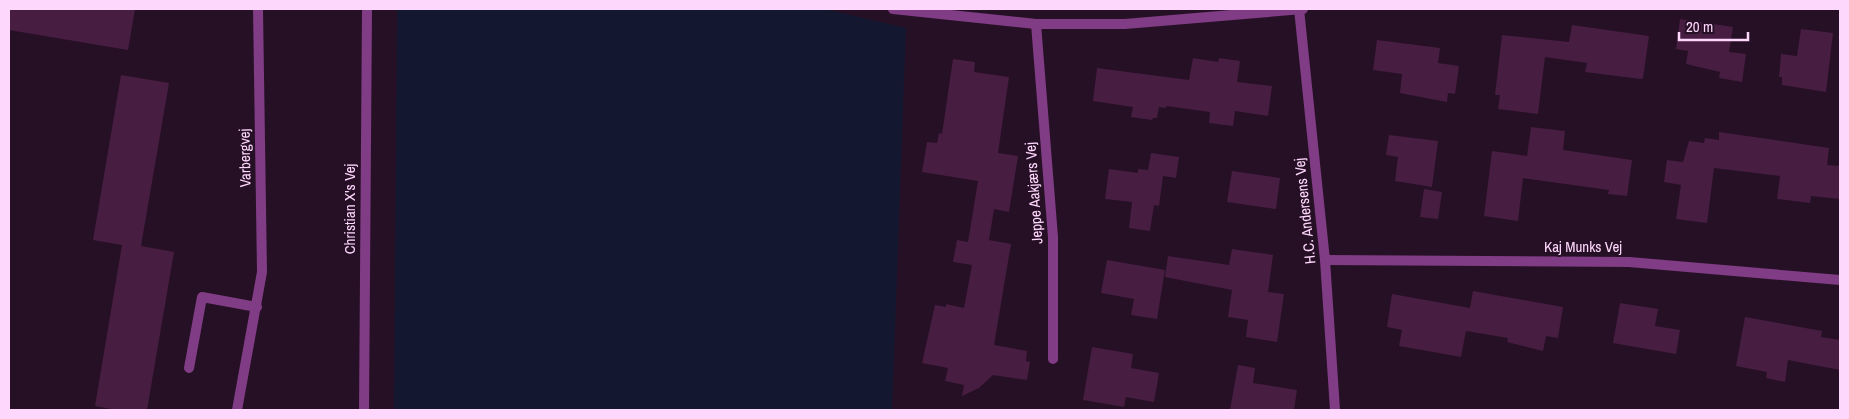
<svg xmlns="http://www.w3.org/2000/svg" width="1849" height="419" viewBox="0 0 1849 419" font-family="'Archivo Narrow',sans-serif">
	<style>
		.green { fill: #131730 }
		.building { fill: #471d42 }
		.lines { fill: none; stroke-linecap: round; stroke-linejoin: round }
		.service { stroke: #803c84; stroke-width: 10 }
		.minor { stroke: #803c84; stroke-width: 10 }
		.tertiary { stroke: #803c84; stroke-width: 10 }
		.labels { text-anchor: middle; stroke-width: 4; stroke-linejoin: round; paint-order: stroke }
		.street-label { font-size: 15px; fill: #fed7fd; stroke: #261025 }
	</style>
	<rect width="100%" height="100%" fill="#261025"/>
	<polygon class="green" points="397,9 825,9 906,28 892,410 394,410"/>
	<g class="building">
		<polygon points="9,9 135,9 128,50 9,30"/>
		<polygon points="1680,19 1733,27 1729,52 1746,54 1742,82 1719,78 1720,72 1686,64 1688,51 1676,49"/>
		<polygon points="1572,25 1649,36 1643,78 1641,79 1585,72 1587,63 1545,57 1538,114 1498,109 1500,95 1495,95 1502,35 1569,42"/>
		<polygon points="1801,29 1833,33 1826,92 1782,85 1782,77 1779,77 1781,54 1797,56"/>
		<polygon points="1377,40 1440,48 1438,63 1459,66 1455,94 1448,93 1447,102 1400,93 1402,74 1373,70"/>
		<polygon points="1193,58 1218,62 1219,58 1240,61 1237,82 1272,86 1268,116 1235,111 1233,126 1209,123 1210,112 1166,106 1166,108 1159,107 1157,118 1153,118 1152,120 1131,117 1133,107 1093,101 1097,68 1189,80"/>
		<polygon points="953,59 975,62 974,72 1009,77 998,153 1018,156 1009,212 994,209 989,240 1011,244 994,345 1027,351 1026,361 1030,362 1027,380 993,375 979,388 962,396 964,385 945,381 948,368 922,363 935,305 946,307 946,304 964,308 972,265 953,262 957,240 968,242 978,181 922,172 927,142 937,143 939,133 942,134"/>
		<polygon points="121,75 169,83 141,246 174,252 147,410 116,410 95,406 122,245 93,240"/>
		<polygon points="1531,127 1565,131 1563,150 1632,160 1627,196 1608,194 1609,190 1523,178 1518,221 1484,216 1492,151 1527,156"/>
		<polygon points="1719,132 1829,148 1827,165 1840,166 1840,199 1811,196 1810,203 1777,199 1780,176 1714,168 1707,223 1676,219 1681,185 1664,182 1667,160 1683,162 1689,141 1704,143 1705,138 1719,140"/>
		<polygon points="1389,135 1438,141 1432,187 1395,181 1398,157 1386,155"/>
		<polygon points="1151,153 1179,157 1176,178 1163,176 1159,206 1154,205 1150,231 1129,228 1132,202 1105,199 1109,169 1138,173 1138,169 1148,170"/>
		<polygon points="1232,171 1280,178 1276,209 1227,202"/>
		<polygon points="1424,189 1442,192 1438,219 1420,217"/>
		<polygon points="1232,249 1273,255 1268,292 1284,294 1277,342 1246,337 1248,320 1228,317 1232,290 1165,277 1168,256 1229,265"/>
		<polygon points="1107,260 1165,270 1157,319 1131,315 1134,299 1101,293"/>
		<polygon points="1473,291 1563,307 1558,338 1546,336 1543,351 1507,342 1508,338 1466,331 1461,357 1399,346 1402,330 1387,327 1392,294 1470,308"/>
		<polygon points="1620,303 1658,309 1655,326 1680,330 1676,354 1613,343"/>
		<polygon points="1745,317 1822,331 1821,337 1840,340 1840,370 1788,360 1785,382 1766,378 1767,372 1736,366"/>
		<polygon points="1092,347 1133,354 1131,368 1159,373 1154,402 1126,397 1124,407 1083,400"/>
		<polygon points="1238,365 1255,368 1253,383 1297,390 1294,410 1230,410"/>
	</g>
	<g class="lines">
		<polyline class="service" points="189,368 202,297 257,307"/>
		<g class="minor">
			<polyline points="893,9 1036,24 1125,24 1303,9"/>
			<polyline points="1299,9 1325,260 1335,410"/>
			<polyline points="1036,24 1053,237 1053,359"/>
			<polyline points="1325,260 1629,262 1840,280"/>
			<polyline points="237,410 262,272 258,9"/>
		</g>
		<polyline class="tertiary" points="364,410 367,9"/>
	</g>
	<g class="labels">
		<g class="street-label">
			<text transform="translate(245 158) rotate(-91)" y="5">Varbergvej</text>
			<text transform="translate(1034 193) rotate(-94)" y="5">Jeppe Aakjærs Vej</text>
			<text transform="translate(350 209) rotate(-90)" y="5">Christian X's Vej</text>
			<text transform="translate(1305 211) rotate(-96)" y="5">H.C. Andersens Vej</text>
			<text x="1583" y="252">Kaj Munks Vej</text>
		</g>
	</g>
	<rect width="1849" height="419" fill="none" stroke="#fed7fd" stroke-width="20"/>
	<path d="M1679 32v8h69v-8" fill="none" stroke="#fed7fd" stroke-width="2.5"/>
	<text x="1686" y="32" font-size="15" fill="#fed7fd" stroke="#261025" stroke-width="4" paint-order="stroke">20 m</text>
</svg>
